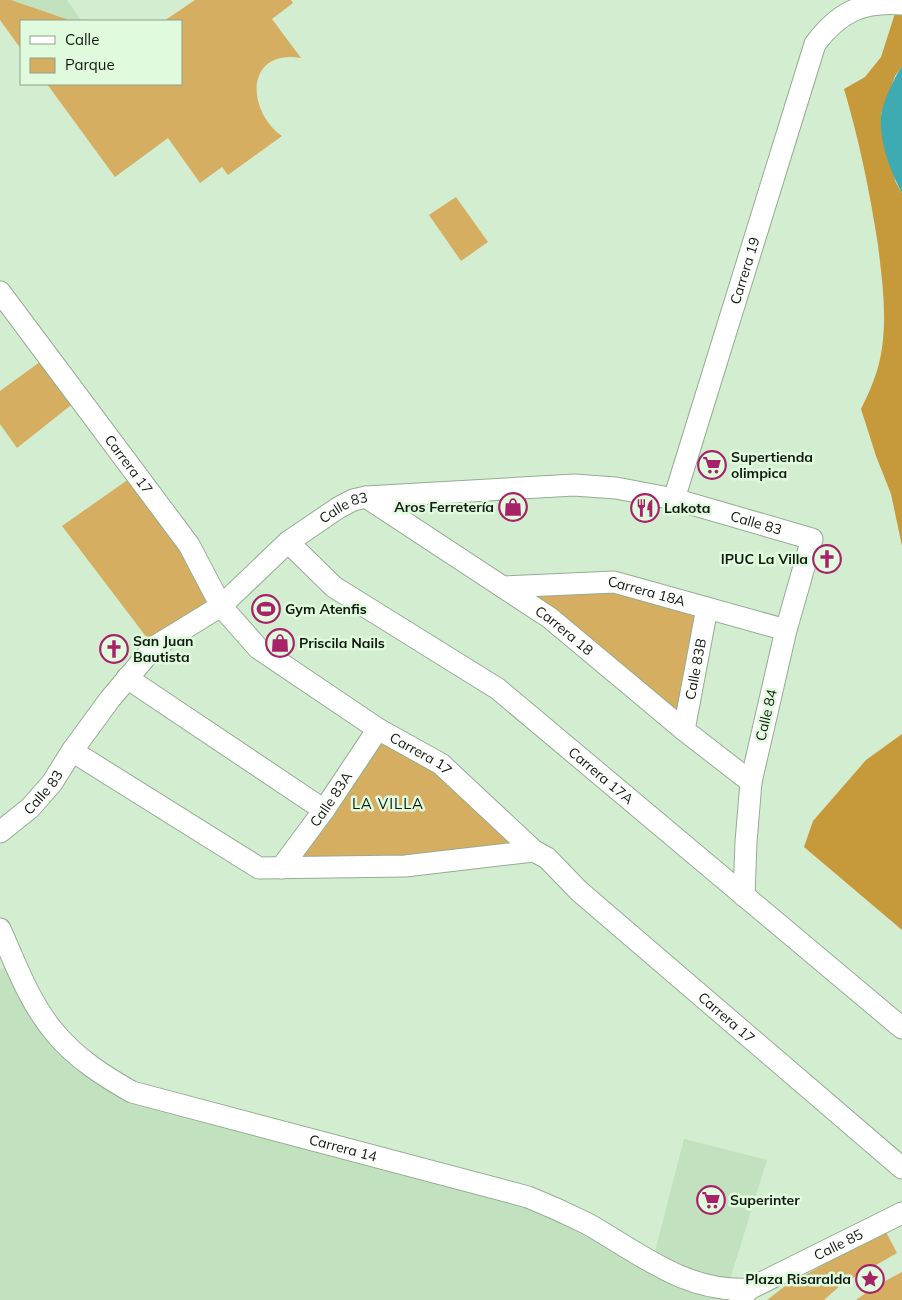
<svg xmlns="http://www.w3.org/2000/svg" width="902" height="1300" viewBox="0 0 902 1300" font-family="Mulish,sans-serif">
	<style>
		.built { fill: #c2e1bf }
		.green { fill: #d6ae61 }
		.forest { fill: #c6993b }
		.water { fill: #3eabb3 }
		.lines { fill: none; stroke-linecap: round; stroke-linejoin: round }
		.minor-casing { stroke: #94ad92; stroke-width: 23 }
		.minor { stroke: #fff; stroke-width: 21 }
		.labels { text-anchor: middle; stroke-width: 5; stroke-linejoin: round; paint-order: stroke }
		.street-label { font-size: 14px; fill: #111a10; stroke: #e0fadd }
		.poi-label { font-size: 14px; font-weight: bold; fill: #111a10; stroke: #e0fadd; text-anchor: start }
		.neighbourhood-label { font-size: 15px; letter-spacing: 1px; fill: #111a10; stroke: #e0fadd }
	</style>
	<rect width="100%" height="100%" fill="#d3edd0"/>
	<g class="built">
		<polygon points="11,0 67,0 82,21 72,21"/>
		<polygon points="16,964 29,993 100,1073 528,1197 652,1263 684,1139 767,1160 727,1289 740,1300 0,1300 0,969"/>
	</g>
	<g class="green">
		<polygon points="0,0 11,0 72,21 21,21 21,49 0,20"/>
		<path d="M195 0H291L293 3 272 19 301 58C245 49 246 110 282 136L228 175 222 167 200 183 168 138 115 177 47 84H181V21H164Z"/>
		<polygon points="456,197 488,242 461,261 429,215"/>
		<polygon points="48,356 80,398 17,448 0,424 0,391"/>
		<polygon points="136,474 221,606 154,647 62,526"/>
		<polygon points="564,583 707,608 684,730 503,587"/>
		<polygon points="378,729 441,764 534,851 281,868"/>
		<polygon points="885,1230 897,1253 841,1285 824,1300 767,1300 784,1287"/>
		<polygon points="902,1272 902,1300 856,1300 874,1287"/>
	</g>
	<g class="forest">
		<path d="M902 0V66L895 76 881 114 882 133 887 153 896 183 902 193V546L891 494 876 456 861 409C871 389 879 370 882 348 887 313 882 279 878 245 870 193 859 139 844 89L865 77 881 57 898 4Z"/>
		<polygon points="902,734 902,930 804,847 813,821 866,760"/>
	</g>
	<path class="water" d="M902 66V193C890 171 879 141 881 116 883 101 894 78 902 66Z"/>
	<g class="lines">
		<defs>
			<g id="minor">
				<path id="s1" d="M0 292 189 545 221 606 258 648 378 729 441 764 534 851 547 858 579 891 902 1168"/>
				<path id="s2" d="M366 497 550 618 684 730 751 782"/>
				<path id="s3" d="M674 499 815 44C839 12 862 1 902 4"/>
				<path id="s4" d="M288 542 334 587 498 689 902 1028"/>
				<path id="s5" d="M503 587 614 582 786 630"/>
				<polyline points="127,678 324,810"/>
				<path id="s6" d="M684 730 707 608"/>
				<polyline points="72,751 259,868 405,866 534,851"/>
				<path id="s7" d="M0 832 30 808 52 783 72 751 110 699 154 647 221 606 288 542 338 508 353 500 366 497 574 485 616 488 674 499 812 539 786 630 751 782 746 842 744 896"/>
				<path id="s8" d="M281 868 324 810 378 729"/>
				<path id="s9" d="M0 929C16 965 30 1004 56 1034 77 1059 104 1076 132 1092L528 1197C548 1205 568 1214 588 1224 639 1253 686 1293 749 1289"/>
				<path id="s10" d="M740 1300 749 1289 902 1213"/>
			</g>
		</defs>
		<use href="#minor" class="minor-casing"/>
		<use href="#minor" class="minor"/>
	</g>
	<defs>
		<symbol id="supermarket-ring" viewBox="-11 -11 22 22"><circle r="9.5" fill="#e0fadd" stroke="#a8226a" stroke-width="1.5"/><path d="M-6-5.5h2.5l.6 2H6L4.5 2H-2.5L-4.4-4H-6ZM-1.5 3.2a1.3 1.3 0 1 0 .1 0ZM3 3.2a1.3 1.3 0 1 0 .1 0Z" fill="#a8226a"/></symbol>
		<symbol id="shop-ring" viewBox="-11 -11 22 22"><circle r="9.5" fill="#e0fadd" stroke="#a8226a" stroke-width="1.5"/><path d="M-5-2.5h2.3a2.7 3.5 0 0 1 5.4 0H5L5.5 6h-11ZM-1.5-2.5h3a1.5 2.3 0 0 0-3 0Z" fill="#a8226a"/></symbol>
		<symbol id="restaurant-ring" viewBox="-11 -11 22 22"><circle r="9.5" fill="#e0fadd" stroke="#a8226a" stroke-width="1.5"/><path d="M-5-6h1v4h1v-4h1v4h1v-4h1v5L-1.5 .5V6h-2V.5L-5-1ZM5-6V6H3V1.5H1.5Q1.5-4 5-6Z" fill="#a8226a"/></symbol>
		<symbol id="church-ring" viewBox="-11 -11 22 22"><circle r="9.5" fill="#e0fadd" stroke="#a8226a" stroke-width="1.5"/><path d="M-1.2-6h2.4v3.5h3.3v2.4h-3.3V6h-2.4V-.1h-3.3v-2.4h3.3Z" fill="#a8226a"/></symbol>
		<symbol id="stadium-ring" viewBox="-11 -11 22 22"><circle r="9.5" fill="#e0fadd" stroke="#a8226a" stroke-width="1.5"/><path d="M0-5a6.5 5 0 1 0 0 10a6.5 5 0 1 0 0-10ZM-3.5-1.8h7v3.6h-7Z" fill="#a8226a"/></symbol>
		<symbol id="sight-ring" viewBox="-11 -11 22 22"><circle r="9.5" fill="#e0fadd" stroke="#a8226a" stroke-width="1.5"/><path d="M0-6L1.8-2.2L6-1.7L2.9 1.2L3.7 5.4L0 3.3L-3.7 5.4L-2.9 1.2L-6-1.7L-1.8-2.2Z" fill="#a8226a"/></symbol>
	</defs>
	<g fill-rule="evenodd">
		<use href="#supermarket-ring" x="696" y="449" width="32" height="32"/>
		<use href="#shop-ring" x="497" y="491" width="32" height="32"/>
		<use href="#restaurant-ring" x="629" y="492" width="32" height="32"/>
		<use href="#church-ring" x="811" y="543" width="32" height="32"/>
		<use href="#stadium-ring" x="250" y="593" width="32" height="32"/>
		<use href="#shop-ring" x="264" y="627" width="32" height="32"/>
		<use href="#church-ring" x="98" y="633" width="32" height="32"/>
		<use href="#supermarket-ring" x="695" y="1184" width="32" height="32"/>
		<use href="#sight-ring" x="854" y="1263" width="32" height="32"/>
	</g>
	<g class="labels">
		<g class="street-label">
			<text dy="5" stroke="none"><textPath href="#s3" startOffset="239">Carrera 19</textPath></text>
			<text dy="5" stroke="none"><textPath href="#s1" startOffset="215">Carrera 17</textPath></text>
			<text dy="5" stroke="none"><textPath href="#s7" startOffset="479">Calle 83</textPath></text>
			<text dy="5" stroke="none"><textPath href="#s7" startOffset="899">Calle 83</textPath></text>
			<text dy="5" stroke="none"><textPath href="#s5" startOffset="145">Carrera 18A</textPath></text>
			<text dy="5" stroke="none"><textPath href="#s2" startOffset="239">Carrera 18</textPath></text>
			<text dy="5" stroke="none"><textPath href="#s6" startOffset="62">Calle 83B</textPath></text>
			<text transform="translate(766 715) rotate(-77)" y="5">Calle 84</text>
			<text dy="5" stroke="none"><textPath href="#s1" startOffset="635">Carrera 17</textPath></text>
			<text dy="5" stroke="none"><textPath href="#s4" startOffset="392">Carrera 17A</textPath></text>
			<text dy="5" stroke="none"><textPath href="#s7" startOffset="59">Calle 83</textPath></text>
			<text dy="5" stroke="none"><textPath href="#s8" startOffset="85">Calle 83A</textPath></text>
			<text dy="5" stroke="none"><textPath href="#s1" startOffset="1040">Carrera 17</textPath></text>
			<text dy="5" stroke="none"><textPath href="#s9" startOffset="434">Carrera 14</textPath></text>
			<text dy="5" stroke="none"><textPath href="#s10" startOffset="114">Calle 85</textPath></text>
		</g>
		<g class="poi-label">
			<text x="731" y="462">Supertienda<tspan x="731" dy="16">olimpica</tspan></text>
			<text x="494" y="512" text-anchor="end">Aros Ferretería</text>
			<text x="664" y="513">Lakota</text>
			<text x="808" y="564" text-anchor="end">IPUC La Villa</text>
			<text x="285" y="614">Gym Atenfis</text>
			<text x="133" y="646">San Juan<tspan x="133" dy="16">Bautista</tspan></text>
			<text x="299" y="648">Priscila Nails</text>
			<text x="730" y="1205">Superinter</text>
			<text x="851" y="1284" text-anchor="end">Plaza Risaralda</text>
		</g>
		<g class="neighbourhood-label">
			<text x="388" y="809">LA VILLA</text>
		</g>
	</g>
	<rect x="20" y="20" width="162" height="65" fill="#e0fadd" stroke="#8da08b"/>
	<rect x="30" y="36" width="25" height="8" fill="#ffffff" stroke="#8da08b"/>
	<text x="65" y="45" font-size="15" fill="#111a10">Calle</text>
	<rect x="30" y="58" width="25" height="15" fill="#d6ae61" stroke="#8da08b"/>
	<text x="65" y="70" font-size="15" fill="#111a10">Parque</text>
</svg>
